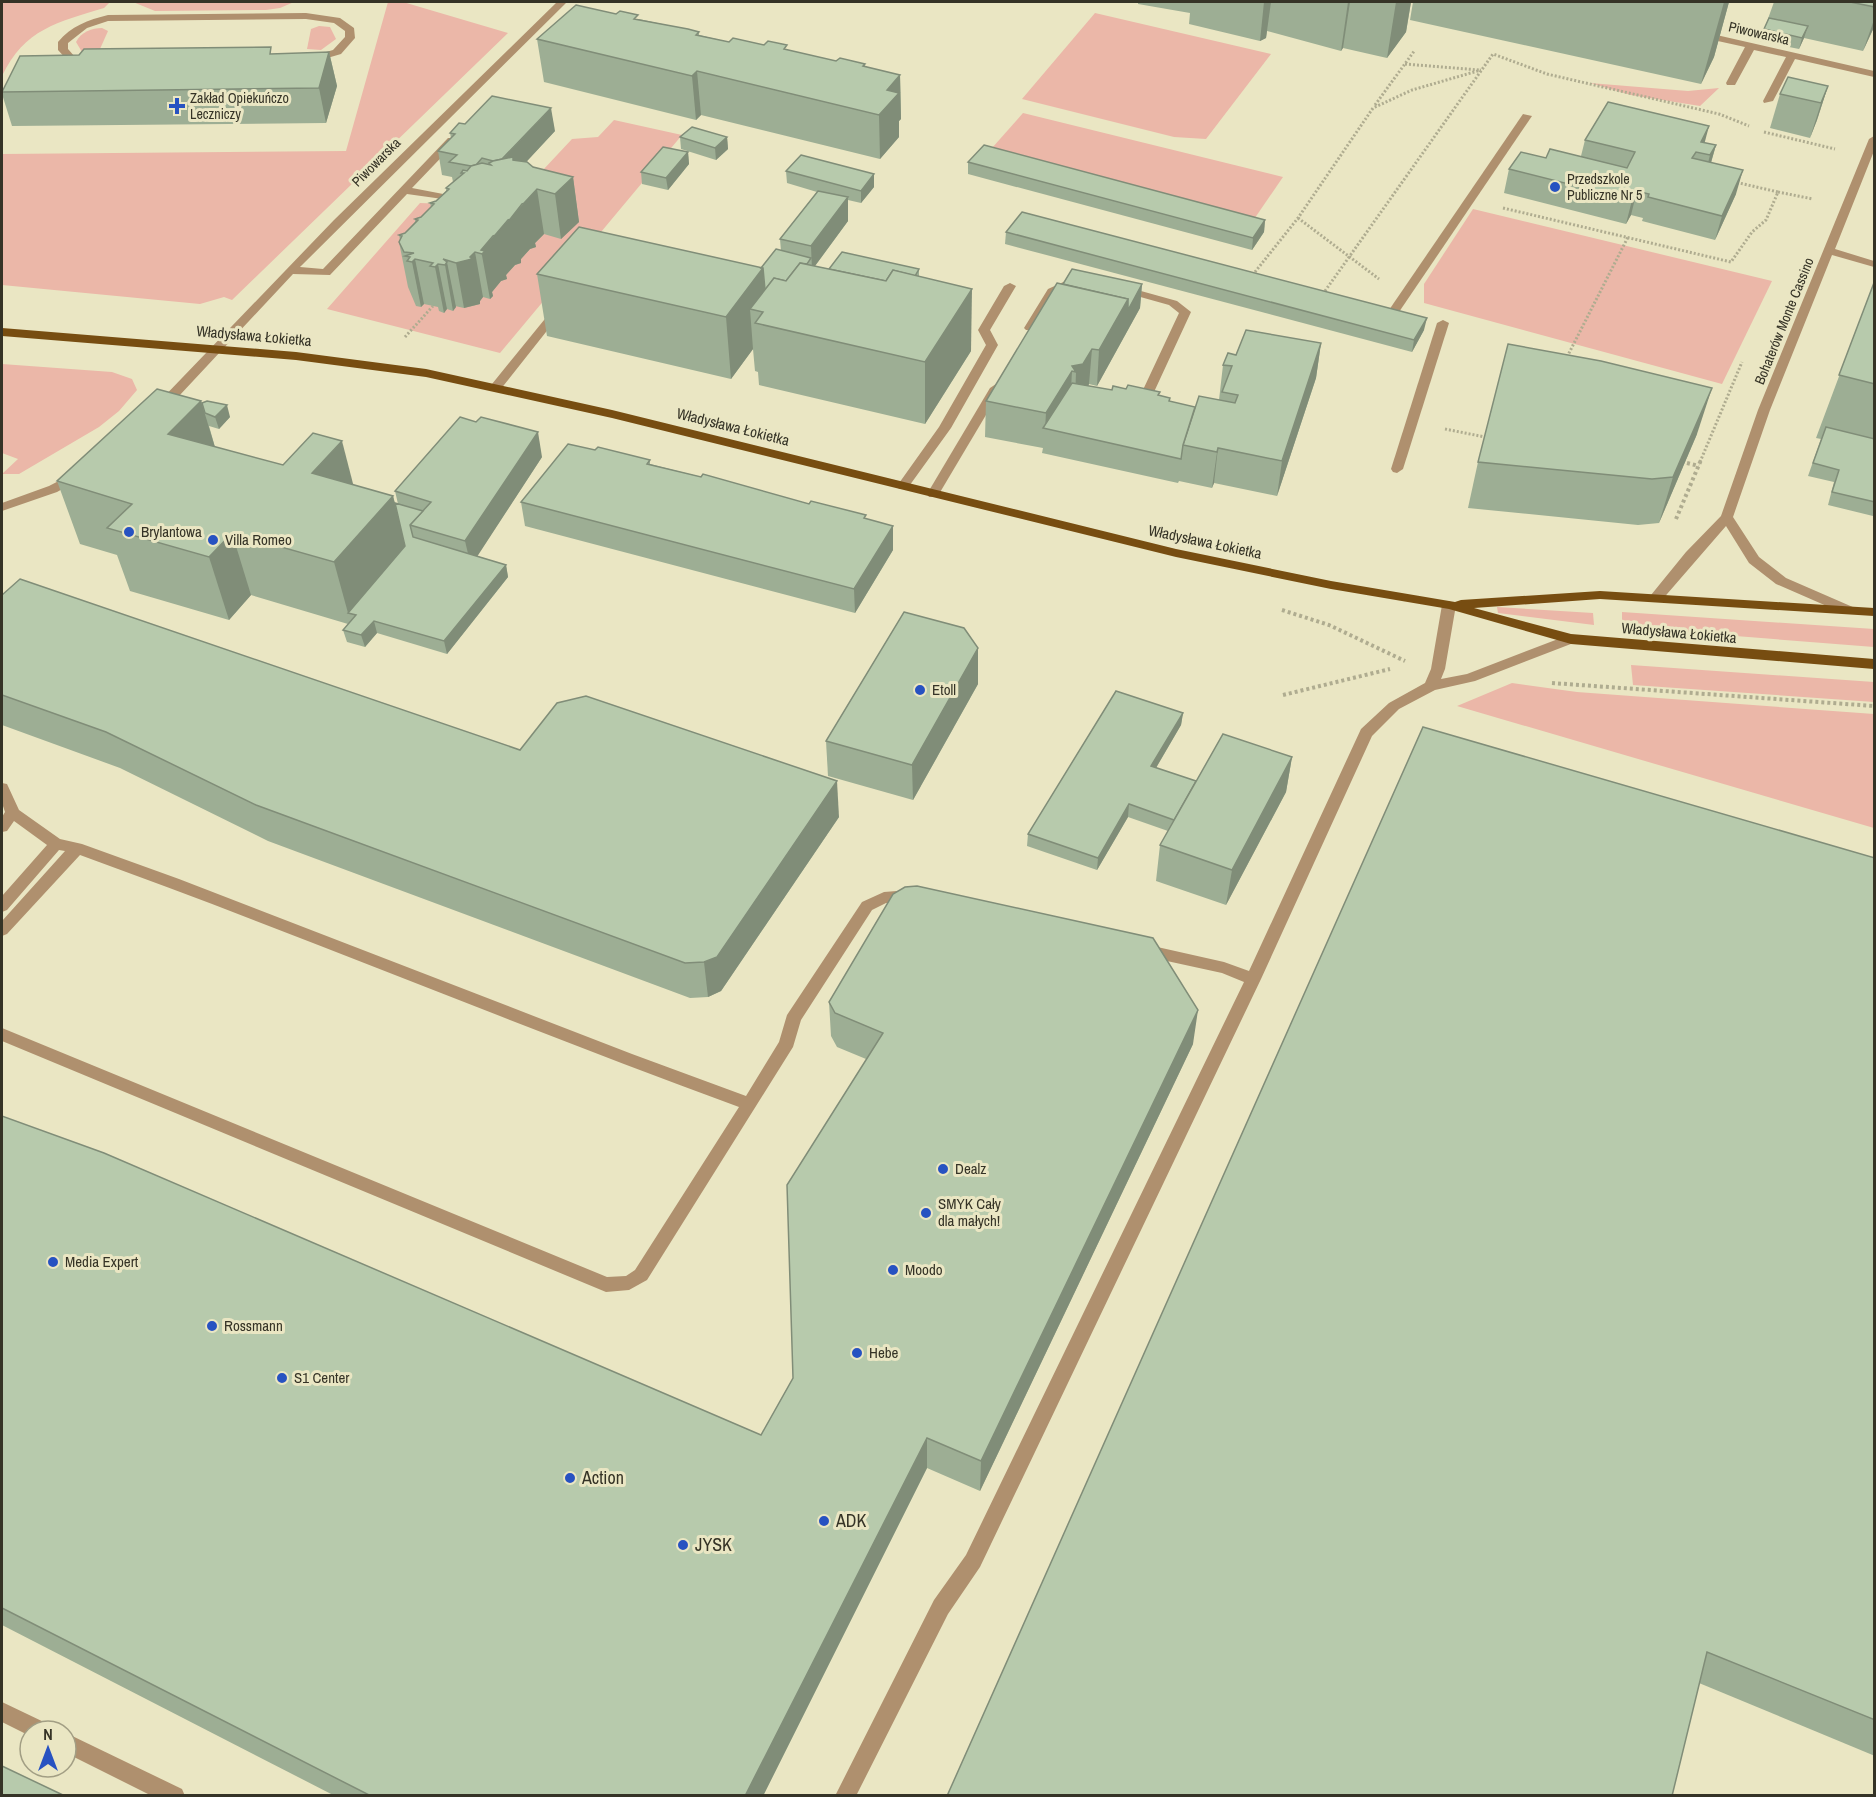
<svg xmlns="http://www.w3.org/2000/svg" width="1876" height="1797" viewBox="0 0 1876 1797" font-family="'Archivo Narrow',sans-serif">
	<style>
		.green { fill: #ebb7a8 }
		.lines { fill: none; stroke-linecap: round; stroke-linejoin: round }
		.path-far1 { stroke: #afac90; stroke-width: 3; stroke-dasharray: 2 2; stroke-linecap: butt }
		.path { stroke: #afac90; stroke-width: 4; stroke-dasharray: 3 3; stroke-linecap: butt }
		.minor { fill: #af906e; fill-rule: evenodd }
		.major { fill: #774d11; fill-rule: evenodd }
		.wall { fill: #9dae94 }
		.shaded-wall { fill: #808d78 }
		.building { fill: #b7caac; stroke: #808d78; stroke-width: 1.5 }
		.poi-dot { fill: #2752c1; stroke: #eae6c3; stroke-width: 2 }
		.labels { text-anchor: middle; stroke-width: 6; stroke-linejoin: round; paint-order: stroke }
		.far-street-label { font-size: 14px; fill: #353326; stroke: #eae6c3 }
		.far-poi-label { font-size: 14px; fill: #353326; stroke: #eae6c3; text-anchor: start }
		.street-label { font-size: 15px; fill: #353326; stroke: #eae6c3 }
		.poi-label { font-size: 15px; fill: #353326; stroke: #eae6c3; text-anchor: start }
		.near-poi-label { font-size: 18px; fill: #353326; stroke: #eae6c3; text-anchor: start }
	</style>
	<rect width="100%" height="100%" fill="#eae6c3"/>
	<g class="green">
		<path d="M2 2H110L104 8C58 22 24 29 2 76Z"/>
		<polygon points="133,2 294,2 280,8 266,10 155,11"/>
		<polygon points="388,2 403,2 508,33 232,300 224,297 200,304 2,285 2,154 346,151"/>
		<polygon points="1095,13 1271,54 1206,139 1174,137 1022,99"/>
		<polygon points="319,26 330,27 336,39 321,50 307,49 311,29"/>
		<path d="M102 28 108 31 100 49 82 52 76 42C81 32 92 28 102 28Z"/>
		<polygon points="1590,83 1688,91 1719,88 1700,106 1631,95"/>
		<polygon points="1023,113 1283,177 1248,228 984,157"/>
		<polygon points="614,120 682,135 500,353 327,309 420,203 478,205 528,186 572,139 598,137"/>
		<polygon points="1473,209 1772,281 1722,384 1424,303 1424,284"/>
		<polygon points="2,364 112,372 132,379 137,390 119,411 99,427 19,474 2,474 18,459 2,453"/>
		<polygon points="1497,607 1593,613 1594,625 1498,613"/>
		<polygon points="1622,612 1874,629 1874,647 1622,627"/>
		<polygon points="1631,665 1874,682 1874,702 1633,685"/>
		<polygon points="1512,683 1577,692 1874,714 1874,828 1457,706"/>
	</g>
	<g class="lines">
		<g class="path-far1">
			<polyline points="1405,64 1479,70"/>
			<polyline points="1375,105 1415,50"/>
			<polyline points="1764,132 1835,149"/>
			<polyline points="1778,192 1813,199"/>
			<polyline points="1503,208 1731,262 1752,232 1766,220 1778,192 1735,182"/>
			<polyline points="1298,218 1379,279"/>
			<polyline points="1255,272 1298,218 1373,108 1412,90 1481,70"/>
			<polyline points="1325,291 1493,54 1547,74 1719,114 1749,126"/>
			<polyline points="405,337 433,306"/>
			<polyline points="1567,357 1628,237"/>
			<polyline points="1445,429 1485,437"/>
			<polyline points="1700,462 1742,362"/>
		</g>
		<g class="path">
			<polyline points="1687,463 1699,466"/>
			<polyline points="1676,519 1701,460"/>
			<polyline points="1282,610 1329,625 1405,661"/>
			<polyline points="1552,683 1874,706"/>
			<polyline points="1283,695 1390,669"/>
		</g>
		<g class="minor">
			<polygon points="557,2 567,2 300,267 323,269 448,138 456,138 456,142 412,188 464,198 464,202 407,194 330,275 293,274 179,396 165,410 157,410 157,404 334,220"/>
			<path d="M306 13 340 18 354 28 355 38 341 54 310 63 85 65 68 61 58 50V42C71 26 88 20 108 15ZM306 19 334 23 345 31V37L333 50 309 57 85 59 75 57 68 49V43L87 28 108 21Z"/>
			<polygon points="1699,31 1874,71 1874,77 1795,59 1773,101 1764,103 1763,101 1786,57 1754,50 1735,85 1727,85 1726,83 1745,47 1695,36 1695,32"/>
			<polygon points="1523,114 1532,116 1399,312 1391,312 1389,310"/>
			<polygon points="1874,136 1874,151 1835,249 1874,261 1874,267 1832,255 1770,410 1733,517 1759,557 1786,578 1855,608 1857,611 1855,614 1845,614 1776,584 1749,563 1726,526 1661,601 1651,601 1649,598 1651,595 1686,552 1721,516 1758,410 1869,139"/>
			<polygon points="1070,279 1074,280 1074,284 1056,293 1034,330 1026,330 1024,328 1048,289"/>
			<polygon points="1010,283 1016,286 990,330 998,345 951,428 907,489 899,489 897,486 939,427 986,345 978,330 1004,286"/>
			<polygon points="1123,286 1177,301 1191,312 1154,392 1148,396 1142,392 1179,313 1169,305 1119,291 1117,289"/>
			<polygon points="557,308 563,311 561,313 500,390 492,390 492,384 553,309"/>
			<polygon points="1443,320 1449,323 1403,469 1397,473 1393,472 1391,469 1437,323"/>
			<polygon points="996,384 1002,388 939,494 937,497 929,497 927,494 990,388"/>
			<polygon points="76,472 82,476 80,479 57,492 2,511 2,503 49,486"/>
			<polygon points="1449,601 1456,605 1445,669 1441,679 1467,674 1566,636 1576,636 1578,639 1576,642 1475,681 1435,690 1399,709 1372,736 1261,979 980,1567 948,1614 856,1796 835,1796 934,1600 966,1555 1244,982 1222,973 1144,956 1139,954 1136,950 1139,946 1144,944 1224,962 1249,971 1361,729 1389,703 1425,683 1431,669 1442,605"/>
			<path d="M2 783 7 784 19 810 60 839 82 844 179 879 632 1054 746 1096 779 1042 787 1015 862 902 884 892 910 890 917 896 910 902 886 903 872 910 801 1020 793 1047 647 1280 629 1290 606 1292 2 1041V1028L607 1277 626 1276 635 1270 739 1107C518 1026 301 935 80 855L7 934 2 936V921L65 851 59 850 7 910 2 912V896L47 845 14 821 7 831 2 832V817L5 812 2 803Z"/>
			<polygon points="2,1702 48,1724 51,1731 30,1731 30,1736 2,1722"/>
			<polygon points="66,1733 182,1789 185,1796 152,1796 66,1753"/>
		</g>
		<polygon class="major" points="2,328 296,352 426,369 612,410 1176,549 1331,581 1455,602 1461,600 1600,591 1874,608 1874,616 1600,599 1474,608 1571,634 1874,659 1874,669 1571,644 1449,609 1331,589 1176,557 612,418 426,377 296,360 2,336"/>
	</g>
	<g class="wall">
		<polygon points="1138,2 1411,2 1406,32 1387,58 1343,48 1341,51 1267,31 1266,38 1260,41 1189,24 1190,13 1138,4"/>
		<polygon points="1413,2 1729,2 1714,57 1701,84 1410,20"/>
		<polygon points="1774,2 1875,2 1875,25 1863,51 1804,38 1799,49 1760,41"/>
		<polygon points="639,19 699,32 699,35 729,42 764,45 836,61 865,64 865,67 900,75 901,119 899,121 899,137 880,159 701,115 696,120 544,82 537,39"/>
		<polygon points="329,52 337,86 326,123 12,126 2,94 2,91 272,54"/>
		<polygon points="1828,86 1817,120 1810,138 1770,128 1780,94"/>
		<polygon points="465,124 555,131 526,162 533,167 573,177 579,222 561,239 544,234 535,243 536,247 530,249 521,259 521,263 515,265 506,275 507,279 501,281 492,292 493,296 490,299 483,297 480,301 480,304 464,308 455,306 456,307 453,311 447,309 444,313 439,311 438,307 424,304 421,307 416,306 408,287 399,242 400,240 399,235 405,233 415,222 415,219 421,217 431,207 430,203 436,201 446,191 446,188 453,182 452,177 442,175 438,151 451,138 450,133"/>
		<polygon points="680,137 727,137 728,149 716,160 681,149"/>
		<polygon points="1585,140 1704,143 1716,145 1711,163 1736,194 1715,240 1642,221 1643,218 1631,215 1626,224 1504,193 1509,169 1546,158 1581,156"/>
		<polygon points="688,152 689,164 668,190 642,184 641,172"/>
		<polygon points="968,162 1265,220 1264,232 1252,250 968,174"/>
		<polygon points="786,171 874,187 861,203 848,200 848,221 815,266 829,269 919,269 919,277 971,351 925,424 759,385 758,372 755,371 753,349 731,379 547,336 537,274 761,268 781,251 780,239 817,192 787,183"/>
		<polygon points="1006,232 1424,330 1412,352 1005,244"/>
		<polygon points="1875,280 1875,511 1873,516 1828,505 1834,482 1808,476 1821,439 1816,438"/>
		<polygon points="1063,284 1142,284 1140,308 1097,386 1089,384 1088,386 1112,390 1159,395 1170,402 1195,407 1219,400 1223,365 1236,355 1321,343 1316,378 1277,496 1214,483 1212,488 1179,481 1178,483 1042,453 1043,448 985,437 986,401"/>
		<polygon points="201,401 202,403 230,417 219,429 209,426 215,447 393,496 395,503 398,504 395,491 542,457 477,556 506,565 508,577 447,654 377,633 365,647 347,642 343,630 348,624 251,595 229,620 130,591 117,555 80,544 57,481"/>
		<polygon points="1697,434 1659,523 1638,525 1468,508 1478,462"/>
		<polygon points="595,450 650,460 650,464 866,519 893,550 855,613 525,526 521,502"/>
		<polygon points="2,595 520,750 839,817 721,991 708,997 690,998 268,841 120,768 2,725"/>
		<polygon points="978,648 978,684 913,800 828,776 826,741"/>
		<polygon points="1183,713 1181,725 1156,768 1196,781 1292,757 1286,792 1226,905 1156,881 1160,845 1168,831 1128,817 1097,870 1027,846 1028,834"/>
		<polygon points="1875,858 1875,1756 1699,1683"/>
		<polygon points="829,1002 1193,1044 980,1491 927,1468 763,1796 335,1796 2,1625 2,1116 761,1435 793,1378 866,1059 837,1047 831,1036"/>
	</g>
	<g class="shaded-wall">
		<polygon points="1264,2 1271,2 1266,38 1260,41"/>
		<polygon points="1348,2 1350,2 1343,48 1341,51"/>
		<polygon points="1396,2 1411,2 1406,32 1387,58"/>
		<polygon points="1724,2 1729,2 1714,57 1701,84"/>
		<polygon points="1875,17 1875,25 1863,51"/>
		<polygon points="1808,26 1804,38 1799,49 1802,38"/>
		<polygon points="329,52 337,86 326,123 319,88"/>
		<polygon points="697,71 701,115 696,120 692,76"/>
		<polygon points="900,75 901,119 899,121 899,137 880,159 879,115 887,90"/>
		<polygon points="1828,86 1817,120 1810,138 1821,103"/>
		<polygon points="551,108 555,131 516,173 500,162"/>
		<polygon points="1709,126 1703,149 1701,142"/>
		<polygon points="727,137 728,149 716,160 715,148"/>
		<polygon points="1716,145 1709,169 1704,179 1710,155"/>
		<polygon points="688,152 689,164 668,190 666,178"/>
		<polygon points="1743,170 1736,194 1715,240 1722,216"/>
		<polygon points="874,174 874,187 861,203 861,191"/>
		<polygon points="573,177 579,222 561,239 555,194"/>
		<polygon points="537,189 544,234 535,243 536,247 530,249 521,259 521,263 515,265 506,275 507,279 501,281 492,292 493,296 490,299 481,250"/>
		<polygon points="1637,191 1631,215 1626,224 1632,200"/>
		<polygon points="848,197 848,221 812,270 811,246"/>
		<polygon points="1265,220 1264,232 1252,250 1253,238"/>
		<polygon points="475,252 483,297 480,301 480,304 464,308 456,263 470,257"/>
		<polygon points="415,259 424,304 421,307 412,262"/>
		<polygon points="447,262 456,307 453,311 445,265"/>
		<polygon points="438,264 447,309 444,313 435,267"/>
		<polygon points="763,268 767,326 763,312 750,309 753,349 731,379 726,317"/>
		<polygon points="1142,284 1140,308 1097,386 1099,350 1128,299"/>
		<polygon points="972,289 971,351 925,424 925,362"/>
		<polygon points="1427,318 1424,330 1412,352 1414,340"/>
		<polygon points="1321,343 1316,378 1277,496 1282,461"/>
		<polygon points="1092,349 1089,384 1081,400 1075,401 1076,372 1072,371 1070,407 1045,429 1046,413 1072,366"/>
		<polygon points="1712,388 1697,434 1659,523 1673,477"/>
		<polygon points="201,401 220,464 168,434"/>
		<polygon points="227,405 230,417 219,429 215,417"/>
		<polygon points="538,432 542,457 471,566 465,541"/>
		<polygon points="342,441 358,503 312,473"/>
		<polygon points="1218,448 1214,483 1212,488 1217,452"/>
		<polygon points="393,496 408,558 356,615 348,613 334,562"/>
		<polygon points="893,526 893,550 855,613 854,589"/>
		<polygon points="232,533 251,595 229,620 209,557"/>
		<polygon points="506,565 508,577 447,654 444,641"/>
		<polygon points="374,621 377,633 365,647 361,635"/>
		<polygon points="978,648 978,684 913,800 912,765"/>
		<polygon points="1183,713 1181,725 1150,778 1151,766"/>
		<polygon points="1292,757 1286,792 1226,905 1232,870"/>
		<polygon points="837,781 839,817 721,991 708,997 704,962"/>
		<polygon points="1129,804 1128,817 1097,870 1098,858"/>
		<polygon points="1198,1010 1193,1044 980,1491 981,1461"/>
		<polygon points="927,1438 927,1468 763,1796 745,1796"/>
	</g>
	<g class="building">
		<polygon points="1850,2 1875,2 1875,7"/>
		<polygon points="576,5 616,14 620,11 638,15 634,19 688,29 699,32 696,35 729,42 733,38 764,45 768,41 787,45 784,49 836,61 840,58 865,64 863,66 900,75 887,90 899,93 879,115 697,71 692,76 537,39"/>
		<polygon points="1769,18 1808,26 1802,38 1764,29"/>
		<polygon points="271,47 270,54 329,52 319,88 2,92 20,56 79,55 84,49"/>
		<polygon points="1788,77 1828,86 1821,103 1780,94"/>
		<polygon points="492,96 551,108 502,159 493,161 482,158 476,165 471,166 449,162 457,155 438,151 455,134 450,133 459,123 465,124"/>
		<polygon points="1608,102 1709,126 1701,142 1716,145 1710,155 1696,152 1692,158 1743,170 1722,216 1648,197 1649,194 1637,191 1632,200 1509,169 1521,152 1546,158 1550,149 1627,168 1635,152 1585,140"/>
		<polygon points="692,127 727,137 715,148 680,137"/>
		<polygon points="984,145 1265,220 1253,238 968,162"/>
		<polygon points="663,147 688,152 666,178 641,172"/>
		<polygon points="801,155 874,174 861,191 786,171"/>
		<polygon points="513,157 513,160 527,162 533,167 573,177 555,194 537,189 525,202 529,202 522,204 511,218 514,218 508,220 496,234 499,234 493,236 481,250 485,251 482,254 475,252 470,257 472,259 456,263 443,259 447,262 445,265 438,264 435,267 430,266 433,263 415,259 412,262 407,261 410,257 405,256 414,253 404,252 399,242 402,236 399,235 405,233 418,220 415,219 421,217 434,204 430,203 436,201 449,189 446,188 464,173 461,173 463,170 467,171 471,166 482,163 491,165 489,163 493,161"/>
		<polygon points="818,191 848,197 811,246 780,239"/>
		<polygon points="1022,212 1427,318 1414,340 1006,232"/>
		<polygon points="579,227 763,268 726,317 537,274"/>
		<polygon points="776,249 811,258 807,264 800,263 786,281 774,278 765,290 763,268 761,268"/>
		<polygon points="842,252 919,269 915,276 893,270 886,281 829,269"/>
		<polygon points="800,263 886,281 893,270 972,289 925,362 755,323 763,312 750,309 774,278 786,281"/>
		<polygon points="1072,269 1142,284 1128,310 1128,299 1063,284"/>
		<polygon points="1875,280 1875,384 1839,375"/>
		<polygon points="1057,283 1128,299 1099,350 1092,349 1083,364 1072,366 1076,372 1072,371 1046,413 986,401"/>
		<polygon points="1246,330 1321,343 1282,461 1218,448 1217,452 1183,445 1199,396 1235,403 1238,395 1222,392 1232,366 1223,365 1228,353 1236,355"/>
		<polygon points="1508,344 1601,361 1712,388 1673,477 1652,479 1478,462"/>
		<polygon points="1072,383 1112,390 1113,386 1126,389 1128,385 1160,392 1158,395 1170,398 1169,401 1195,407 1183,445 1181,459 1043,428"/>
		<polygon points="157,389 201,401 168,434 283,465 313,433 342,441 312,473 393,496 334,562 232,533 209,557 107,528 132,504 57,481"/>
		<polygon points="207,401 227,405 215,417 205,413 202,403"/>
		<polygon points="460,417 476,422 481,417 538,432 465,541 410,525 431,502 395,491"/>
		<polygon points="1826,427 1875,439 1875,502 1832,492 1839,470 1813,463"/>
		<polygon points="568,444 595,450 598,447 650,460 647,464 701,477 703,474 809,504 811,501 866,515 864,518 893,526 854,589 521,502"/>
		<polygon points="395,503 423,511 410,525 413,537 506,565 444,641 374,621 361,635 343,630 356,615 348,613 405,546"/>
		<polygon points="20,579 520,750 557,703 586,696 837,781 717,957 704,962 685,963 256,805 106,732 2,695 2,595"/>
		<polygon points="904,612 964,628 978,648 912,765 826,741"/>
		<polygon points="1116,691 1183,713 1151,766 1196,781 1174,820 1129,804 1098,858 1028,834"/>
		<polygon points="1423,727 1875,858 1875,1720 1707,1652 1672,1796 947,1796"/>
		<polygon points="1223,734 1292,757 1232,870 1160,845"/>
		<polygon points="917,886 1153,938 1198,1010 981,1461 927,1438 745,1796 371,1796 2,1608 2,1116 104,1153 761,1435 793,1378 787,1185 883,1033 835,1013 829,1002 893,894 905,887"/>
		<polygon points="2,1766 65,1796 2,1796"/>
	</g>
	<g class="poi-dot">
		<path d="M174 97h6v6h6v6h-6v6h-6v-6h-6v-6h6z"/>
		<circle cx="1555" cy="187" r="6"/>
		<circle cx="129" cy="532" r="6"/>
		<circle cx="213" cy="540" r="6"/>
		<circle cx="920" cy="690" r="6"/>
		<circle cx="943" cy="1169" r="6"/>
		<circle cx="926" cy="1213" r="6"/>
		<circle cx="53" cy="1262" r="6"/>
		<circle cx="893" cy="1270" r="6"/>
		<circle cx="212" cy="1326" r="6"/>
		<circle cx="857" cy="1353" r="6"/>
		<circle cx="282" cy="1378" r="6"/>
		<circle cx="570" cy="1478" r="6"/>
		<circle cx="824" cy="1521" r="6"/>
		<circle cx="683" cy="1545" r="6"/>
	</g>
	<g class="labels">
		<g class="far-street-label">
			<text transform="translate(1759 33) rotate(13)" y="5">Piwowarska</text>
			<text transform="translate(376 162) rotate(-45)" y="5">Piwowarska</text>
			<text transform="translate(1784 321) rotate(-68)" y="5">Bohaterów Monte Cassino</text>
		</g>
		<g class="far-poi-label">
			<text x="190" y="103">Zakład Opiekuńczo<tspan x="190" dy="16">Leczniczy</tspan></text>
			<text x="1567" y="184">Przedszkole<tspan x="1567" dy="16">Publiczne Nr 5</tspan></text>
		</g>
		<g class="street-label">
			<text transform="translate(254 336) rotate(5)" y="5">Władysława Łokietka</text>
			<text transform="translate(733 427) rotate(14)" y="5">Władysława Łokietka</text>
			<text transform="translate(1205 542) rotate(12)" y="5">Władysława Łokietka</text>
			<text transform="translate(1679 633) rotate(5)" y="5">Władysława Łokietka</text>
		</g>
		<g class="poi-label">
			<text x="141" y="537">Brylantowa</text>
			<text x="225" y="545">Villa Romeo</text>
			<text x="932" y="695">Etoll</text>
			<text x="955" y="1174">Dealz</text>
			<text x="938" y="1209">SMYK Cały<tspan x="938" dy="17">dla małych!</tspan></text>
			<text x="65" y="1267">Media Expert</text>
			<text x="905" y="1275">Moodo</text>
			<text x="224" y="1331">Rossmann</text>
			<text x="869" y="1358">Hebe</text>
			<text x="294" y="1383">S1 Center</text>
		</g>
		<g class="near-poi-label">
			<text x="582" y="1484">Action</text>
			<text x="836" y="1527">ADK</text>
			<text x="695" y="1551">JYSK</text>
		</g>
	</g>
	<rect width="1876" height="1797" fill="none" stroke="#353326" stroke-width="6"/>
	<g transform="translate(48 1749)"><circle r="28" fill="#eae6c3" stroke="#a29e84" stroke-width="1.5"/>
	<path d="M0-4.5L10 22L0 15L-10 22Z" fill="#2752c1"/>
	<text y="-9" font-size="16" font-weight="bold" text-anchor="middle" fill="#353326">N</text>
	</g>
</svg>
